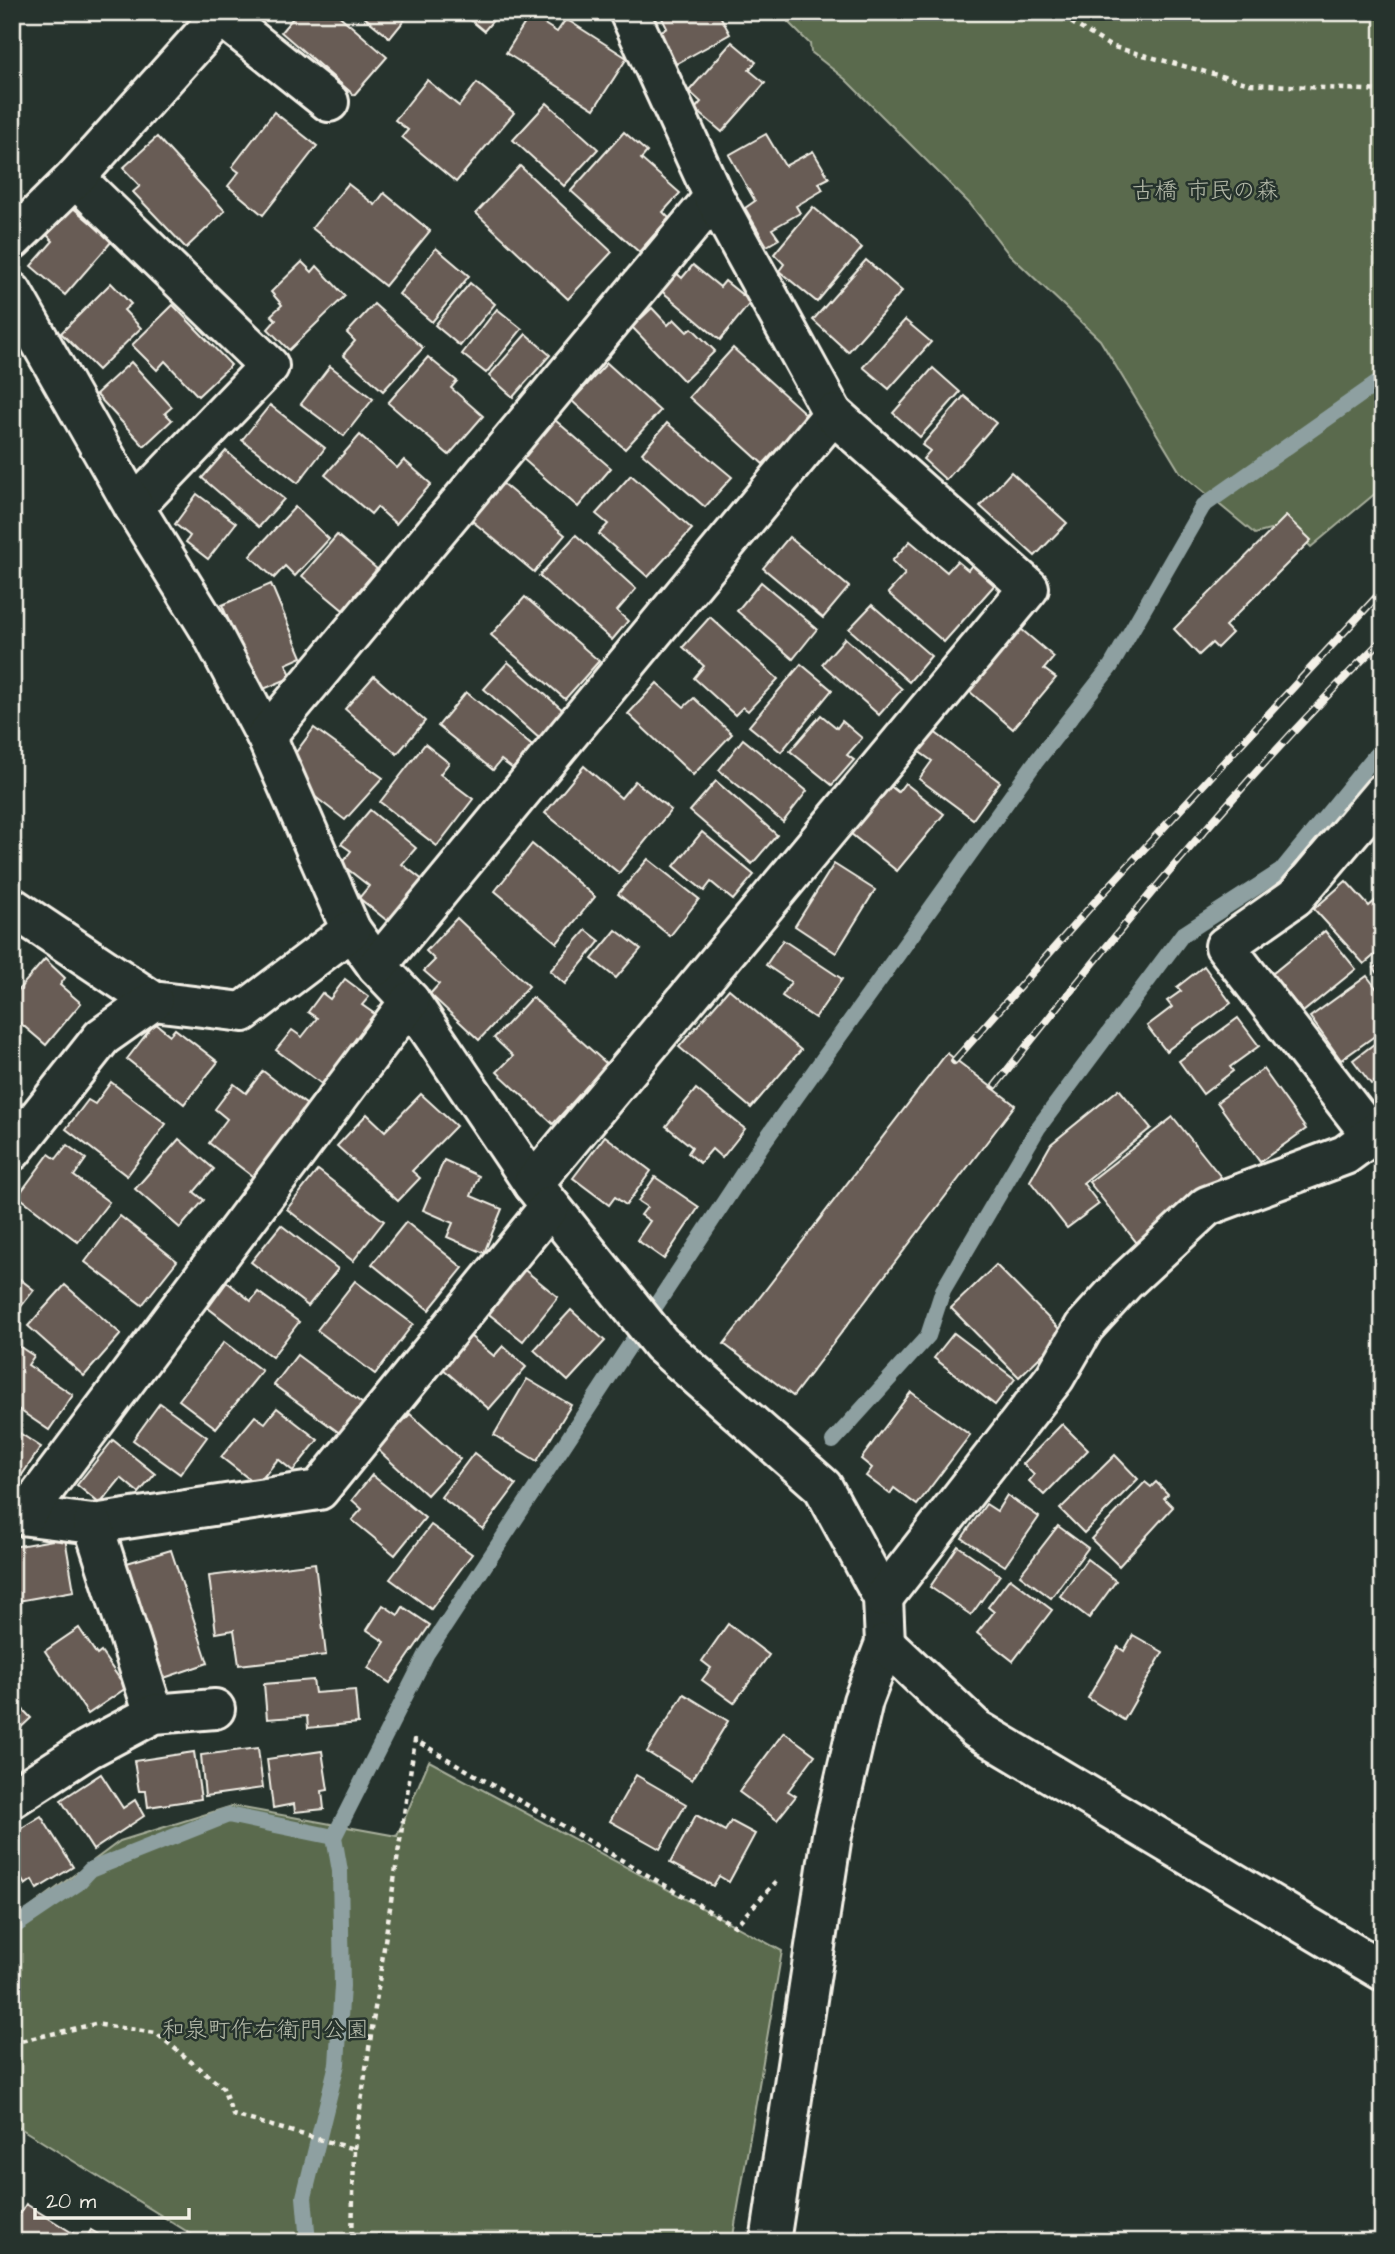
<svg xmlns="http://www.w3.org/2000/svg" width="1395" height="2254" viewBox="0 0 1395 2254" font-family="'Architects Daughter','Klee One',sans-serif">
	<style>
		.green { fill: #5a6b4e; stroke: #a7ae9b; stroke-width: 2 }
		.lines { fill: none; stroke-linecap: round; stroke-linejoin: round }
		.stream { stroke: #8ea0a1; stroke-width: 16 }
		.building { fill: #675c54; stroke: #f4f1e8; stroke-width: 2 }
		.minor-casing { stroke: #f4f1e8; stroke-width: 44 }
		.path { stroke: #f4f1e8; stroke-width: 4.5; stroke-dasharray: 5 5; stroke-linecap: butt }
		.minor { stroke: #26332d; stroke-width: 38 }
		.rail-casing { stroke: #f4f1e8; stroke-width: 8 }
		.rail { stroke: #26332d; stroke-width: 5; stroke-dasharray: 16; stroke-linecap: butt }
		.labels { text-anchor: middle; stroke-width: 5; stroke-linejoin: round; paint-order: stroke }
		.park-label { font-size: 23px; fill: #b6bbaa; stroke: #26332d }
	</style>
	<rect width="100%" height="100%" fill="#26332d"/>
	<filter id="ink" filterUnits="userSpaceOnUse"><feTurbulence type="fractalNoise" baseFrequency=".0143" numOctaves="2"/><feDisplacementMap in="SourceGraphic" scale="14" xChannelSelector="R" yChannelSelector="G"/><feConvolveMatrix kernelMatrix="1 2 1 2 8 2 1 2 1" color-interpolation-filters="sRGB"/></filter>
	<g filter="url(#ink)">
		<g class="green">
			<polygon points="798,12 1383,12 1383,487 1311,547 1289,525 1255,534 1180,472 1100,340 1008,253 970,204 845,79 811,52 810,44 788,22"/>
			<polygon points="429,1761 782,1951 732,2242 204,2242 12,2123 12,1921 120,1841 232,1806 397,1836"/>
		</g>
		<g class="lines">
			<g class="stream">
				<polyline points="833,1441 928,1336 943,1290 1038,1128 1182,935 1281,871 1383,746"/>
				<polyline points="12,1928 77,1884 90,1870 228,1815 334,1837"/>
				<polyline points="308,2242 304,2197 337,2064 342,1986 340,1871 334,1837 427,1653 763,1143 1034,764 1111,666 1203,506 1383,379"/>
			</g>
		</g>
		<g class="building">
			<polygon points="298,12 335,12 387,57 354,95 281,32"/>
			<polygon points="358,12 411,12 390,38"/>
			<polygon points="461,12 500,12 484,31"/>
			<polygon points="659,12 718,12 730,34 676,64 659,32 667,28"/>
			<polygon points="530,15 557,32 566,19 627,58 594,109 506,53"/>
			<polygon points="732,42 756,62 749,70 765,83 722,132 695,109 701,102 689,91"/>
			<polygon points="427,80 459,106 477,83 514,113 456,182 402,137 408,130 395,120"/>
			<polygon points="547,103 598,149 564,186 513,140"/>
			<polygon points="274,112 317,146 263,215 228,186 239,172 232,167"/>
			<polygon points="624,132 647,152 641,159 680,193 663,212 669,218 639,252 571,191"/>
			<polygon points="766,134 785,166 813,151 829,178 819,183 823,190 796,206 800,213 772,229 779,239 767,246 745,208 755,201 729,155"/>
			<polygon points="157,137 225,211 186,248 133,192 140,186 123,168"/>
			<polygon points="520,166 612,252 568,299 476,213"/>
			<polygon points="348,184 375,205 384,193 430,231 385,286 312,228"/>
			<polygon points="72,207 112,241 65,295 31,266 53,241 47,235"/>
			<polygon points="813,207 862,248 817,302 779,271 784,264 774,254"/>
			<polygon points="436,248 469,276 432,322 399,294"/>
			<polygon points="866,260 902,291 848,352 813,320"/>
			<polygon points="302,262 312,272 317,266 345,296 289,350 268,329 276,320 271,315 282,305 271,292"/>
			<polygon points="693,265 720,287 725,281 751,302 720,340 658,288 673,270 682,278"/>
			<polygon points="111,283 131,304 124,310 141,328 98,370 61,333"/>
			<polygon points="470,283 495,304 460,346 435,325"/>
			<polygon points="374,304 423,348 383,391 343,355 355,341 347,333"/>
			<polygon points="173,305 231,365 198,396 165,361 157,370 132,345"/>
			<polygon points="652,308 668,325 674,319 687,332 692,328 715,351 684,381 632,327"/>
			<polygon points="497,309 522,329 486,373 462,354"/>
			<polygon points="905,320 931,342 889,389 863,367"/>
			<polygon points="526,334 550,355 513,397 489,376"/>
			<polygon points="733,348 808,416 763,464 689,397"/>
			<polygon points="428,357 457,381 451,388 483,416 449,455 388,403"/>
			<polygon points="131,362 172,407 165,413 172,420 144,446 96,394"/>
			<polygon points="607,363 660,411 625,449 572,401"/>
			<polygon points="330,366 373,399 344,436 301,404"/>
			<polygon points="933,368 960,392 920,437 893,413"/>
			<polygon points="964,396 996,423 946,480 923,459 930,451 922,445"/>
			<polygon points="270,405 325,448 298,483 242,440"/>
			<polygon points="555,420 611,468 578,507 522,458"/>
			<polygon points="667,423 732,477 705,507 642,453"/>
			<polygon points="360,435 397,468 404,460 431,484 396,524 377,507 371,514 325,475"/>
			<polygon points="226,451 284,499 259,527 202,478"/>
			<polygon points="1011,472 1067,523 1035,556 980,506"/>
			<polygon points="631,475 692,529 648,577 599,534 608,524 596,514"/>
			<polygon points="502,483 565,535 534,572 471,520"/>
			<polygon points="197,494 236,523 208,559 186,542 190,536 175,524"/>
			<polygon points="295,507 329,539 295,576 285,566 274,578 250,556"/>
			<polygon points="1286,516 1311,540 1225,626 1232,633 1217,648 1212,643 1199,655 1174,629"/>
			<polygon points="337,535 377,569 343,610 302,576"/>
			<polygon points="576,535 636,589 617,611 628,621 612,640 539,576"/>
			<polygon points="789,537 849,587 823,618 763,568"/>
			<polygon points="910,541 947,572 957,561 968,570 975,561 998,581 944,642 888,593 905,574 892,561"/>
			<polygon points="761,582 817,629 793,659 737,611"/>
			<polygon points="271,584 302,657 286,664 292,677 259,691 222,605"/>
			<polygon points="525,597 599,661 565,699 491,635"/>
			<polygon points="872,605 931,656 909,682 849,629"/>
			<polygon points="710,617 778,679 748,711 743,707 735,715 694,678 704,666 683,647"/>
			<polygon points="1021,629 1054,657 1044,669 1056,678 1013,729 969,691"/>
			<polygon points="845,638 902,689 879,715 822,664"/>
			<polygon points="508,662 564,711 540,739 484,689"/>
			<polygon points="801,664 832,690 781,752 749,726"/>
			<polygon points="374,676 425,721 397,754 345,709"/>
			<polygon points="657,683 684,707 694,698 732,734 693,775 628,714"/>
			<polygon points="466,692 536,749 517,772 501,760 493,770 438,726"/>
			<polygon points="821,715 837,728 842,721 862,738 847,755 854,760 832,785 790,751"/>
			<polygon points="314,728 383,778 345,820 309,792 294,755"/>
			<polygon points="933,731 1000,782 973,819 919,779 932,761 918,751"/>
			<polygon points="743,739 807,791 783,822 719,770"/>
			<polygon points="425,744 449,763 440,774 473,799 437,846 380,802"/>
			<polygon points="584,766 621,798 635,781 671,810 619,873 545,813"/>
			<polygon points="716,781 777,835 752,864 690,811"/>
			<polygon points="905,783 944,814 897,871 850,833 889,785 898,792"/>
			<polygon points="370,810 416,848 402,864 424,881 390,923 359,898 369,886 341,864 351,851 341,844"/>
			<polygon points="702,832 754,875 733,900 711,882 704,891 674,866"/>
			<polygon points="532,844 595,897 557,943 495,891"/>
			<polygon points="648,859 699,899 670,936 618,894"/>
			<polygon points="834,864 875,890 836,953 795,926"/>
			<polygon points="1346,881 1369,906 1383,894 1383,948 1364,964 1314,909"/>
			<polygon points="457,918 529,986 479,1040 430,994 439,984 424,971 435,960 426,951"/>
			<polygon points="586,930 600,941 565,984 550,971"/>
			<polygon points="616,930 641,949 616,978 592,959"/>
			<polygon points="1325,931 1356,969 1303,1012 1272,974"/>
			<polygon points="783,940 842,979 815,1018 782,996 791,982 766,965"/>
			<polygon points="45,959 65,978 60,985 81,1003 46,1045 12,1016 12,997"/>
			<polygon points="1383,962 1383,980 1374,968"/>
			<polygon points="1204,966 1231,1003 1166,1051 1147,1026 1172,1007 1167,1001 1181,991 1177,987"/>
			<polygon points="1367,976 1383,997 1383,1030 1341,1060 1310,1017"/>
			<polygon points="345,979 369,997 362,1005 379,1017 326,1087 276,1050 292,1030 302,1037 317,1018 308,1012 322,993 330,999"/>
			<polygon points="729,989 801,1050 751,1108 679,1047"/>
			<polygon points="532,997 607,1064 553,1124 497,1072 513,1056 494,1038"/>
			<polygon points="1238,1018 1259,1046 1230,1067 1233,1071 1203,1094 1179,1061"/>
			<polygon points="155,1023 170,1035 175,1029 218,1062 184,1104 127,1059"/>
			<polygon points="1383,1037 1383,1081 1380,1078 1371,1084 1353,1060"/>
			<polygon points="947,1053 1015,1105 793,1396 724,1344"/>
			<polygon points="1263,1069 1306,1129 1260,1162 1217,1102"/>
			<polygon points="263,1071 311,1108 256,1179 209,1143 227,1119 215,1109 234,1084 246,1093"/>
			<polygon points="111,1082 166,1124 127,1176 66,1129 88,1100 95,1104"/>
			<polygon points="696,1089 745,1129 722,1158 712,1149 700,1163 688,1153 692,1147 666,1126"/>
			<polygon points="1119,1089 1151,1128 1083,1183 1099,1204 1067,1228 1030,1181 1051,1144"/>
			<polygon points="421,1094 456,1126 412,1171 420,1178 398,1201 337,1146 367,1114 385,1131"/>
			<polygon points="1173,1117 1221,1177 1137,1243 1089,1182"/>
			<polygon points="605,1136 651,1171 626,1205 615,1197 609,1205 573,1178"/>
			<polygon points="179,1139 214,1169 194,1192 204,1200 180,1228 135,1189"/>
			<polygon points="67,1145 86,1159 74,1176 109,1202 78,1242 18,1196 49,1154 56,1159"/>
			<polygon points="444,1160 479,1176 471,1196 502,1209 484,1253 447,1237 453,1223 423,1210"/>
			<polygon points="318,1170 384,1221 353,1261 287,1209"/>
			<polygon points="655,1177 699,1207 664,1259 637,1240 650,1221 641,1215 647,1207 638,1201"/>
			<polygon points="120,1216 177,1261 142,1305 85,1262"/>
			<polygon points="406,1222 463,1268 429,1310 372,1264"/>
			<polygon points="281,1225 338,1269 308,1306 251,1262"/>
			<polygon points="996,1265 1064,1334 1019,1377 951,1308"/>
			<polygon points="521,1267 558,1297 523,1341 485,1311"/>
			<polygon points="12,1273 34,1290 12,1318"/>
			<polygon points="355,1281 413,1324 375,1374 317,1330"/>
			<polygon points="227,1282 251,1301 258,1292 299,1322 272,1357 208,1308"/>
			<polygon points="65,1285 121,1334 84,1376 28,1326"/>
			<polygon points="571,1310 605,1341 568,1381 534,1350"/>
			<polygon points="954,1333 1015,1379 995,1405 934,1358"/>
			<polygon points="470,1336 494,1356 503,1346 526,1367 489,1409 442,1368"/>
			<polygon points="224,1342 262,1371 216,1428 179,1400"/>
			<polygon points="17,1345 34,1356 28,1365 73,1395 49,1430 12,1405 12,1352"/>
			<polygon points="297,1355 363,1404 341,1434 274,1385"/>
			<polygon points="527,1379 571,1405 537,1461 494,1435"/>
			<polygon points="911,1392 970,1435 917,1505 894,1488 890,1494 866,1476 872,1468 861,1459"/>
			<polygon points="160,1403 207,1437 180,1474 133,1440"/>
			<polygon points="277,1408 318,1440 293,1471 278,1459 257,1485 221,1457 255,1416 265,1423"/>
			<polygon points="410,1414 460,1459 427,1495 377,1449"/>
			<polygon points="1062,1424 1088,1450 1044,1495 1029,1481 1034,1475 1023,1464"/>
			<polygon points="18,1432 41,1447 13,1488 12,1436"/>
			<polygon points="113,1440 155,1474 139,1493 121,1478 100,1504 77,1485"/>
			<polygon points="474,1453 516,1485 483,1529 441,1497"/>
			<polygon points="1115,1455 1138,1479 1084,1533 1060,1509"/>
			<polygon points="372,1475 425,1518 395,1555 352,1520 362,1509 352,1500"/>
			<polygon points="1145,1482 1151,1487 1156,1482 1168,1494 1164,1498 1173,1507 1119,1566 1091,1539"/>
			<polygon points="1007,1495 1039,1517 1005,1566 962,1538 986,1504 997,1511"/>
			<polygon points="431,1525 472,1554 431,1609 390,1579"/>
			<polygon points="1058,1526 1088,1548 1051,1598 1020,1575"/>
			<polygon points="65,1538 74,1591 12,1602 12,1547"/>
			<polygon points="958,1546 1000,1575 971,1615 930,1587"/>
			<polygon points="171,1550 208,1663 164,1678 127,1563"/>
			<polygon points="1087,1559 1116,1581 1089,1618 1060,1596"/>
			<polygon points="315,1563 326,1655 239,1665 234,1630 216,1633 209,1576"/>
			<polygon points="1010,1578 1052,1610 1013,1661 977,1633 994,1612 988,1607"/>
			<polygon points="383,1605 398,1615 403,1607 430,1625 390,1683 368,1668 385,1642 367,1630"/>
			<polygon points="728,1624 769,1655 734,1703 702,1680 711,1668 702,1661"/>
			<polygon points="79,1628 97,1655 101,1652 126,1688 88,1714 45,1651"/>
			<polygon points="1133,1635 1163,1652 1124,1720 1088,1698 1118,1647 1124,1651"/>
			<polygon points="313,1680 315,1693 355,1690 358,1723 308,1728 307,1716 267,1719 264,1684"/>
			<polygon points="1383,1687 1383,1703 1375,1698"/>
			<polygon points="684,1694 728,1721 692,1780 647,1752"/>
			<polygon points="12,1698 31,1718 12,1736"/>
			<polygon points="784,1732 815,1755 788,1791 796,1796 777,1820 739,1792"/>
			<polygon points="258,1748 263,1788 205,1796 201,1755"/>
			<polygon points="322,1751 328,1790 322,1791 324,1809 295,1812 294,1804 273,1808 267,1759"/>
			<polygon points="194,1752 201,1799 148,1807 146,1791 139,1791 134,1761"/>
			<polygon points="101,1774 123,1808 135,1800 144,1816 93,1850 61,1800"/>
			<polygon points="636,1775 686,1804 660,1849 610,1821"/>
			<polygon points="696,1815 725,1831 731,1821 755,1834 729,1882 719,1876 713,1886 670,1863"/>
			<polygon points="41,1816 73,1867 37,1889 32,1880 25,1885 12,1863 12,1834"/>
			<polygon points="26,2204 79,2237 76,2242 12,2242 12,2212 19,2216"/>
			<polygon points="91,2230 111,2242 84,2242"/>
		</g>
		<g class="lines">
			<defs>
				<g id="minor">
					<polyline points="221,16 329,102"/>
					<polyline points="75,178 269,366 134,507"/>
					<polyline points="12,240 75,178 224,12"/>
					<polyline points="12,292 134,507 210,630 266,736 351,930 377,966 410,1001 533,1184 661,1344 823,1487 883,1598 885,1643 863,1701 832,1835 770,2242"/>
					<polyline points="266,736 714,197"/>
					<polyline points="12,907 153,1001 243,1012 351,930"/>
					<polyline points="377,966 833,414 714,197 629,12"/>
					<polyline points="1371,1135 1225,946 1295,897 1383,793"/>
					<polyline points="12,1151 102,1037 153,1001"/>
					<polyline points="533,1184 1029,588 833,414"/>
					<polyline points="12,1514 93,1524 319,1490 550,1206"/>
					<polyline points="25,1515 410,1001"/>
					<polyline points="93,1524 154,1714"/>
					<polyline points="883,1598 1055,1377 1084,1327 1126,1281 1207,1206 1345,1155 1383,1127"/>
					<polyline points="885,1643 976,1729 1383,1971"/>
					<polyline points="12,1798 88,1749 154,1714 215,1709"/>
				</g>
			</defs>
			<use href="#minor" class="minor-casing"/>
			<g class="path">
				<polyline points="1054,12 1110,46 1250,84 1383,91"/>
				<polyline points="12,2043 95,2024 156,2033 223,2088 233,2115 354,2149 352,2242"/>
				<polyline points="354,2149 415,1740 735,1926 776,1882"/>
			</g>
			<use href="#minor" class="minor"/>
			<defs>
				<g id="rail">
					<polyline points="954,1061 1093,904 1383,590"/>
					<path d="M995 1086C1117 931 1242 779 1383 639"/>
				</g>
			</defs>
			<use href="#rail" class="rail-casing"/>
			<use href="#rail" class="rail"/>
		</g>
	</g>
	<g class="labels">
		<g class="park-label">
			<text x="1205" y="198">古橋 市民の森</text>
			<text x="265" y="2037">和泉町作右衛門公園</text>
		</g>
	</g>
	<rect width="1395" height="2254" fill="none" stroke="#26332d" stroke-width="42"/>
	<rect x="21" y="21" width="1353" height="2212" fill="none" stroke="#f4f1e8" stroke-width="2.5" filter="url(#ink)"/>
	<path d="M35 2208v10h154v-10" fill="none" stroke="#f4f1e8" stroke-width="3.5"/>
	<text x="46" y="2208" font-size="21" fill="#f4f1e8" stroke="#26332d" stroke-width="5" paint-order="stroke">20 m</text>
</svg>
